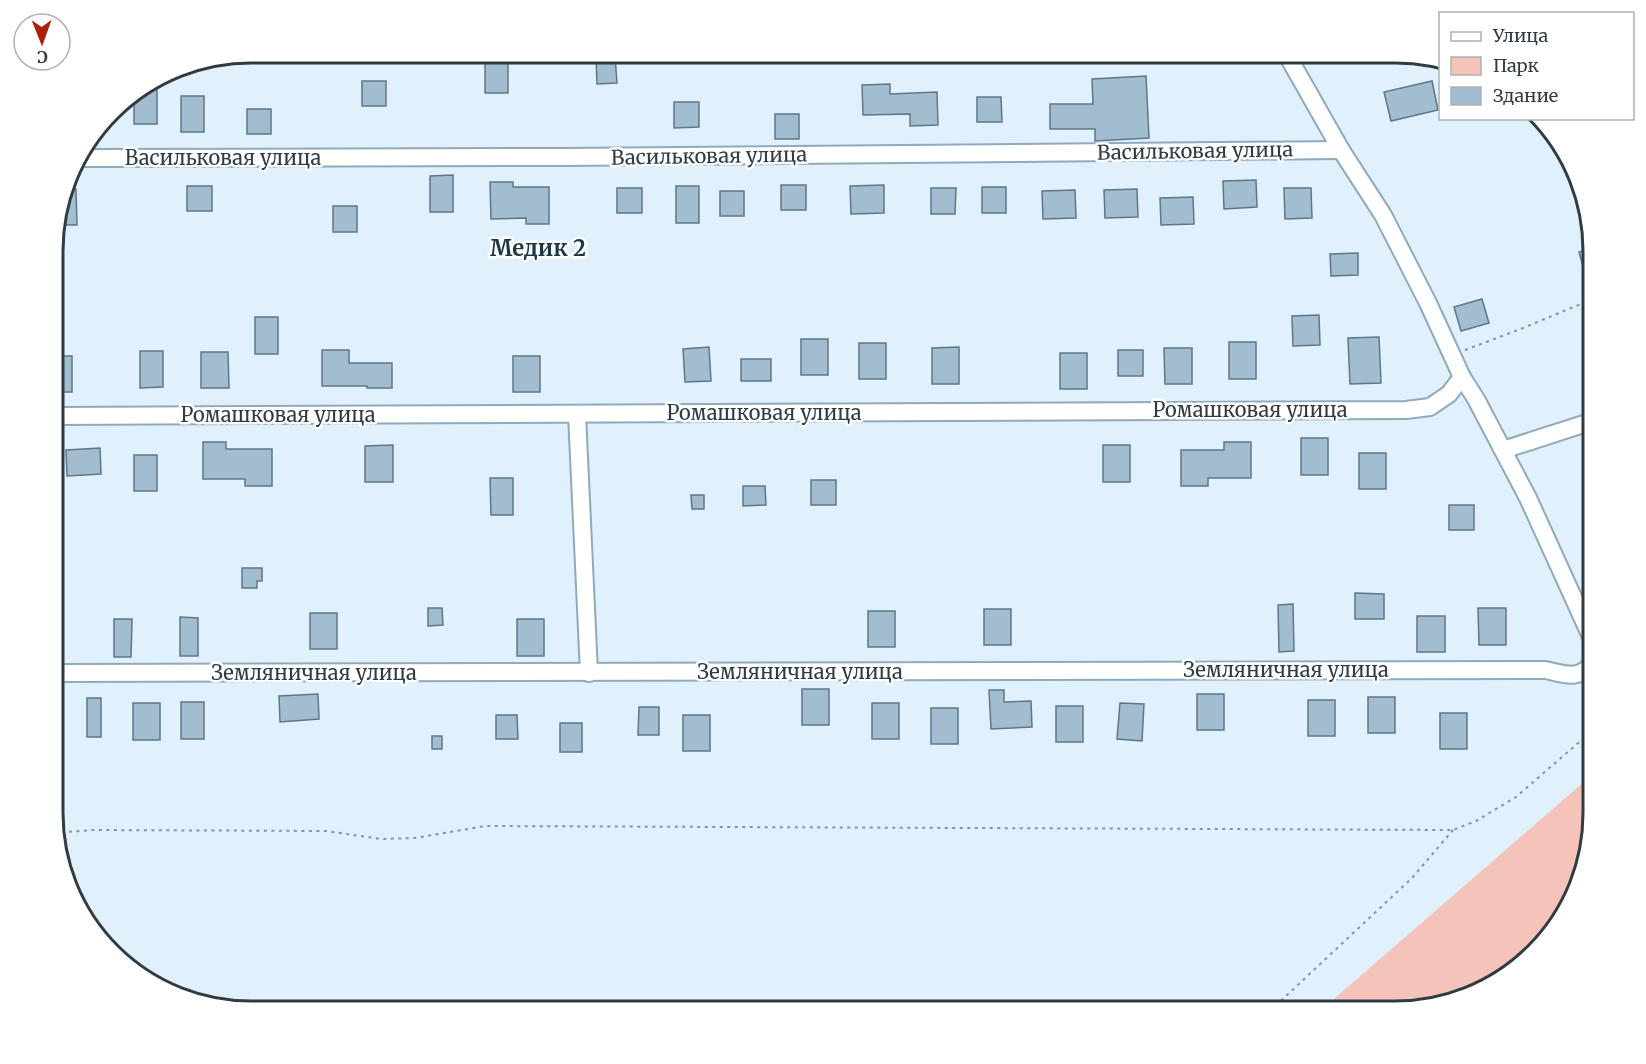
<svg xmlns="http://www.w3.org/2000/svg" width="1646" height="1064" viewBox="0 0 1646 1064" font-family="Merriweather,serif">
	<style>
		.green { fill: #f4c3b9 }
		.building { fill: #a3bdd0; stroke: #5e7788; stroke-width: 1.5 }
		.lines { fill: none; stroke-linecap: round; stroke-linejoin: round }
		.minor-casing { stroke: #90aabc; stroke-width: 20 }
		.path { stroke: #85929c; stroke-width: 2; stroke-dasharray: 3 4.5; stroke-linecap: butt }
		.minor { stroke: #fff; stroke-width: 16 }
		.labels { text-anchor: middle; stroke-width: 5; stroke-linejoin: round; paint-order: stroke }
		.street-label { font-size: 20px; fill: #303b42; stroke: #fff }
		.quarter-label { font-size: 22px; font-weight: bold; fill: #1f3645; stroke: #fff }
		.rim { fill: none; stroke: #303b42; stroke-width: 3 }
	</style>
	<rect width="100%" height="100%" fill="#e0f0fc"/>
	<polygon class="green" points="1593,774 1593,826 1560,923 1494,985 1408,1011 1320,1011"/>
	<g class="building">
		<rect x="485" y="56" width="23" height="37"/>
		<polygon points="615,56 617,83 597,84 596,57"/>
		<polygon points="1146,76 1149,138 1095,141 1095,129 1050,129 1050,104 1093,104 1092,79"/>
		<rect x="362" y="81" width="24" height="25"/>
		<polygon points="1432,81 1438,110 1391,121 1384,92"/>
		<polygon points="890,84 890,94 937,92 938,125 910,126 910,114 863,115 862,85"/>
		<polygon points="143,87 157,87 157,124 134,124 134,93"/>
		<rect x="181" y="96" width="23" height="36"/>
		<polygon points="977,97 1001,97 1002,122 977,122"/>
		<polygon points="674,102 699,102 699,127 674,128"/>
		<rect x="247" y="109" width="24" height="25"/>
		<rect x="775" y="114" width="24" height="25"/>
		<polygon points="453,175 453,212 430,212 430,176"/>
		<polygon points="1256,180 1257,207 1224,209 1223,181"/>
		<polygon points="490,182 513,182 513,187 549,187 549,224 526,224 526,218 491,219"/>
		<rect x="781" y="185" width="25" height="25"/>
		<polygon points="884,185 884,213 851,214 850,186"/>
		<rect x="187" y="186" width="25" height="25"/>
		<rect x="676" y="186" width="23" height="37"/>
		<rect x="982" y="187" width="24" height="26"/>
		<rect x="617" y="188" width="25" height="25"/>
		<polygon points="931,188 956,188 955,214 931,214"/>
		<polygon points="1284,188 1311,188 1312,218 1285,219"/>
		<polygon points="65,189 76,189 77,225 54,225"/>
		<polygon points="1137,189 1138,217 1105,218 1104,190"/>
		<polygon points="1075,190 1076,218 1043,219 1042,191"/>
		<rect x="720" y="191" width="24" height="25"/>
		<polygon points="1193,197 1194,224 1161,225 1160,198"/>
		<rect x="333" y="206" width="24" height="26"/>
		<polygon points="1593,248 1593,291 1590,292 1579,252"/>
		<polygon points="1358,253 1358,275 1331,276 1330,254"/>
		<polygon points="1482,299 1489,323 1461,331 1454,307"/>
		<polygon points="1319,315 1320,345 1293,346 1292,316"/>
		<rect x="255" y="317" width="23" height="37"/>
		<polygon points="1379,337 1381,383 1350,384 1348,338"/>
		<rect x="801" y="339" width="27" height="36"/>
		<rect x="1229" y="342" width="27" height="37"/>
		<rect x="859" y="343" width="27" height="36"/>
		<polygon points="709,347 711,381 685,382 683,349"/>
		<polygon points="959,347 959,384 932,384 932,348"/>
		<polygon points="1164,348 1192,348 1192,384 1165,384"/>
		<polygon points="322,350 349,350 349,363 392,363 392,388 367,388 367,386 322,386"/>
		<rect x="1118" y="350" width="25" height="26"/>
		<polygon points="140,351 163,351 163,387 140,388"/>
		<polygon points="201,352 228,352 229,388 201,388"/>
		<rect x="1060" y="353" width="27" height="36"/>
		<rect x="54" y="356" width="18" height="36"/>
		<rect x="513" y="356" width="27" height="36"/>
		<rect x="741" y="359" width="30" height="22"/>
		<rect x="1301" y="438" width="27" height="37"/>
		<polygon points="203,442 226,442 226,449 272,449 272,486 245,486 245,479 203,479"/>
		<polygon points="1224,442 1251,442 1251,478 1208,478 1208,486 1181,486 1181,450 1224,450"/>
		<polygon points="393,445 393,482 365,482 365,446"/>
		<rect x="1103" y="445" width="27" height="37"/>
		<polygon points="100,448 101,474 67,476 66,450"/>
		<rect x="1359" y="453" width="27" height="36"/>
		<rect x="134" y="455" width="23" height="36"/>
		<polygon points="490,478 513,478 513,515 491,515"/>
		<rect x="811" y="480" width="25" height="25"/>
		<polygon points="743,486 765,486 766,505 743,506"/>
		<polygon points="691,495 704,495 704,509 692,509"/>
		<rect x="1449" y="505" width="25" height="25"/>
		<polygon points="242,568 262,568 262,581 257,581 257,588 242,588"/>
		<polygon points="1355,593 1384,594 1384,619 1355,619"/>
		<polygon points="1293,604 1294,651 1279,652 1278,605"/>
		<polygon points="428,608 442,608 443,625 428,626"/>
		<polygon points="1478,608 1506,608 1506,645 1479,645"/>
		<rect x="984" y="609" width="27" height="36"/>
		<rect x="868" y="611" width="27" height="36"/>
		<rect x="310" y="613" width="27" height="36"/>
		<rect x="1417" y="616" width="28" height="36"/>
		<polygon points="180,617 198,618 198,656 180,656"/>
		<polygon points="114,619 132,619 131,657 114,657"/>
		<rect x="517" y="619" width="27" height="37"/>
		<rect x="802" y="689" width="27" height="36"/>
		<polygon points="989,690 1004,690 1004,702 1031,701 1032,727 991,729"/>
		<polygon points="318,694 319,719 280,722 279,696"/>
		<rect x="1197" y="694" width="27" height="36"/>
		<rect x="1368" y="697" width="27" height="36"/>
		<rect x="87" y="698" width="14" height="39"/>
		<rect x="1308" y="700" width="27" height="36"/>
		<rect x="181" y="702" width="23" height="37"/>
		<rect x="133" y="703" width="27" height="37"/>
		<rect x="872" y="703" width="27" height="36"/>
		<polygon points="1120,703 1144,704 1142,741 1117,739"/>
		<rect x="1056" y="706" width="27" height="36"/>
		<polygon points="639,707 659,707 659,735 638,735"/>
		<rect x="931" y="708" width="27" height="36"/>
		<rect x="1440" y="713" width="27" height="36"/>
		<polygon points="496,715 517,715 518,739 496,739"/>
		<rect x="683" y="715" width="27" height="36"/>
		<rect x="560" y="723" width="22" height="29"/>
		<rect x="432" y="736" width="10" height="13"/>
	</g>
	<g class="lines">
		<defs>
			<g id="minor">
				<polyline points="1286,53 1341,150 1383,215 1428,303 1462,377 1476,399 1528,498 1593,641"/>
				<polyline points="77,158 564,157 1341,150"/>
				<polyline points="577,414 589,673"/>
				<polyline points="54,416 1406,410 1430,407 1449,394 1462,377"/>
				<polyline points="1503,450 1593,421"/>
				<path d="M54 673 1545 670C1565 674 1578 681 1593 663"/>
			</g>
		</defs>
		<use href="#minor" class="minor-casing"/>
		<g class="path">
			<polyline points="1465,350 1518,330 1593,299"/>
			<polyline points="54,833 92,830 326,831 381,839 415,838 485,826 1453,830 1476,821 1516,797 1593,730"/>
			<polyline points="1270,1011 1412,878 1453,830"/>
		</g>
		<use href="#minor" class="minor"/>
	</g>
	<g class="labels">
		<g class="street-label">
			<text transform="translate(1195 151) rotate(-1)" y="7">Васильковая улица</text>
			<text transform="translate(709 156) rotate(-1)" y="7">Васильковая улица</text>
			<text x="223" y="165">Васильковая улица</text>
			<text x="1250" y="417">Ромашковая улица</text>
			<text x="764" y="420">Ромашковая улица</text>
			<text x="278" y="422">Ромашковая улица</text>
			<text x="1286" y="677">Земляничная улица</text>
			<text x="800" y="679">Земляничная улица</text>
			<text x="314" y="680">Земляничная улица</text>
		</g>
		<g class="quarter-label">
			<text x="538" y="256">Медик 2</text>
		</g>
	</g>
	<path d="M0 0H1646V1064H0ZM251 63H1395A188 188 0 0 1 1583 251V813A188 188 0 0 1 1395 1001H251A188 188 0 0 1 63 813V251A188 188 0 0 1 251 63Z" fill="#fff" fill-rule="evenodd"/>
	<path class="rim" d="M251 63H1395A188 188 0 0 1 1583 251V813A188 188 0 0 1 1395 1001H251A188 188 0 0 1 63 813V251A188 188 0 0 1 251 63Z"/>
	<rect x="1439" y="12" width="195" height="108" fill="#ffffff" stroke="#acb1b3" stroke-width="1.5"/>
	<rect x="1451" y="32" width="30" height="9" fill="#ffffff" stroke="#acb1b3" stroke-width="1.5"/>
	<text x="1493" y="42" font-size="18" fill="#303b42">Улица</text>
	<rect x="1451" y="57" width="30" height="18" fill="#f4c3b9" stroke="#acb1b3" stroke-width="1.5"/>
	<text x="1493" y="72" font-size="18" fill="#303b42">Парк</text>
	<rect x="1451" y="87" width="30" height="18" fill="#a3bdd0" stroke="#acb1b3" stroke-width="1.5"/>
	<text x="1493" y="102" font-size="18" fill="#303b42">Здание</text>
	<g transform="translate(42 42) rotate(179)"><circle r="28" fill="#ffffff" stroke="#acb1b3" stroke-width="1.5"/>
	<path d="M0-4.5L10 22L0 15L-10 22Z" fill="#ae2005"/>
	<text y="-9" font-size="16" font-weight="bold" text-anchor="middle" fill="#303b42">С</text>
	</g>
</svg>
